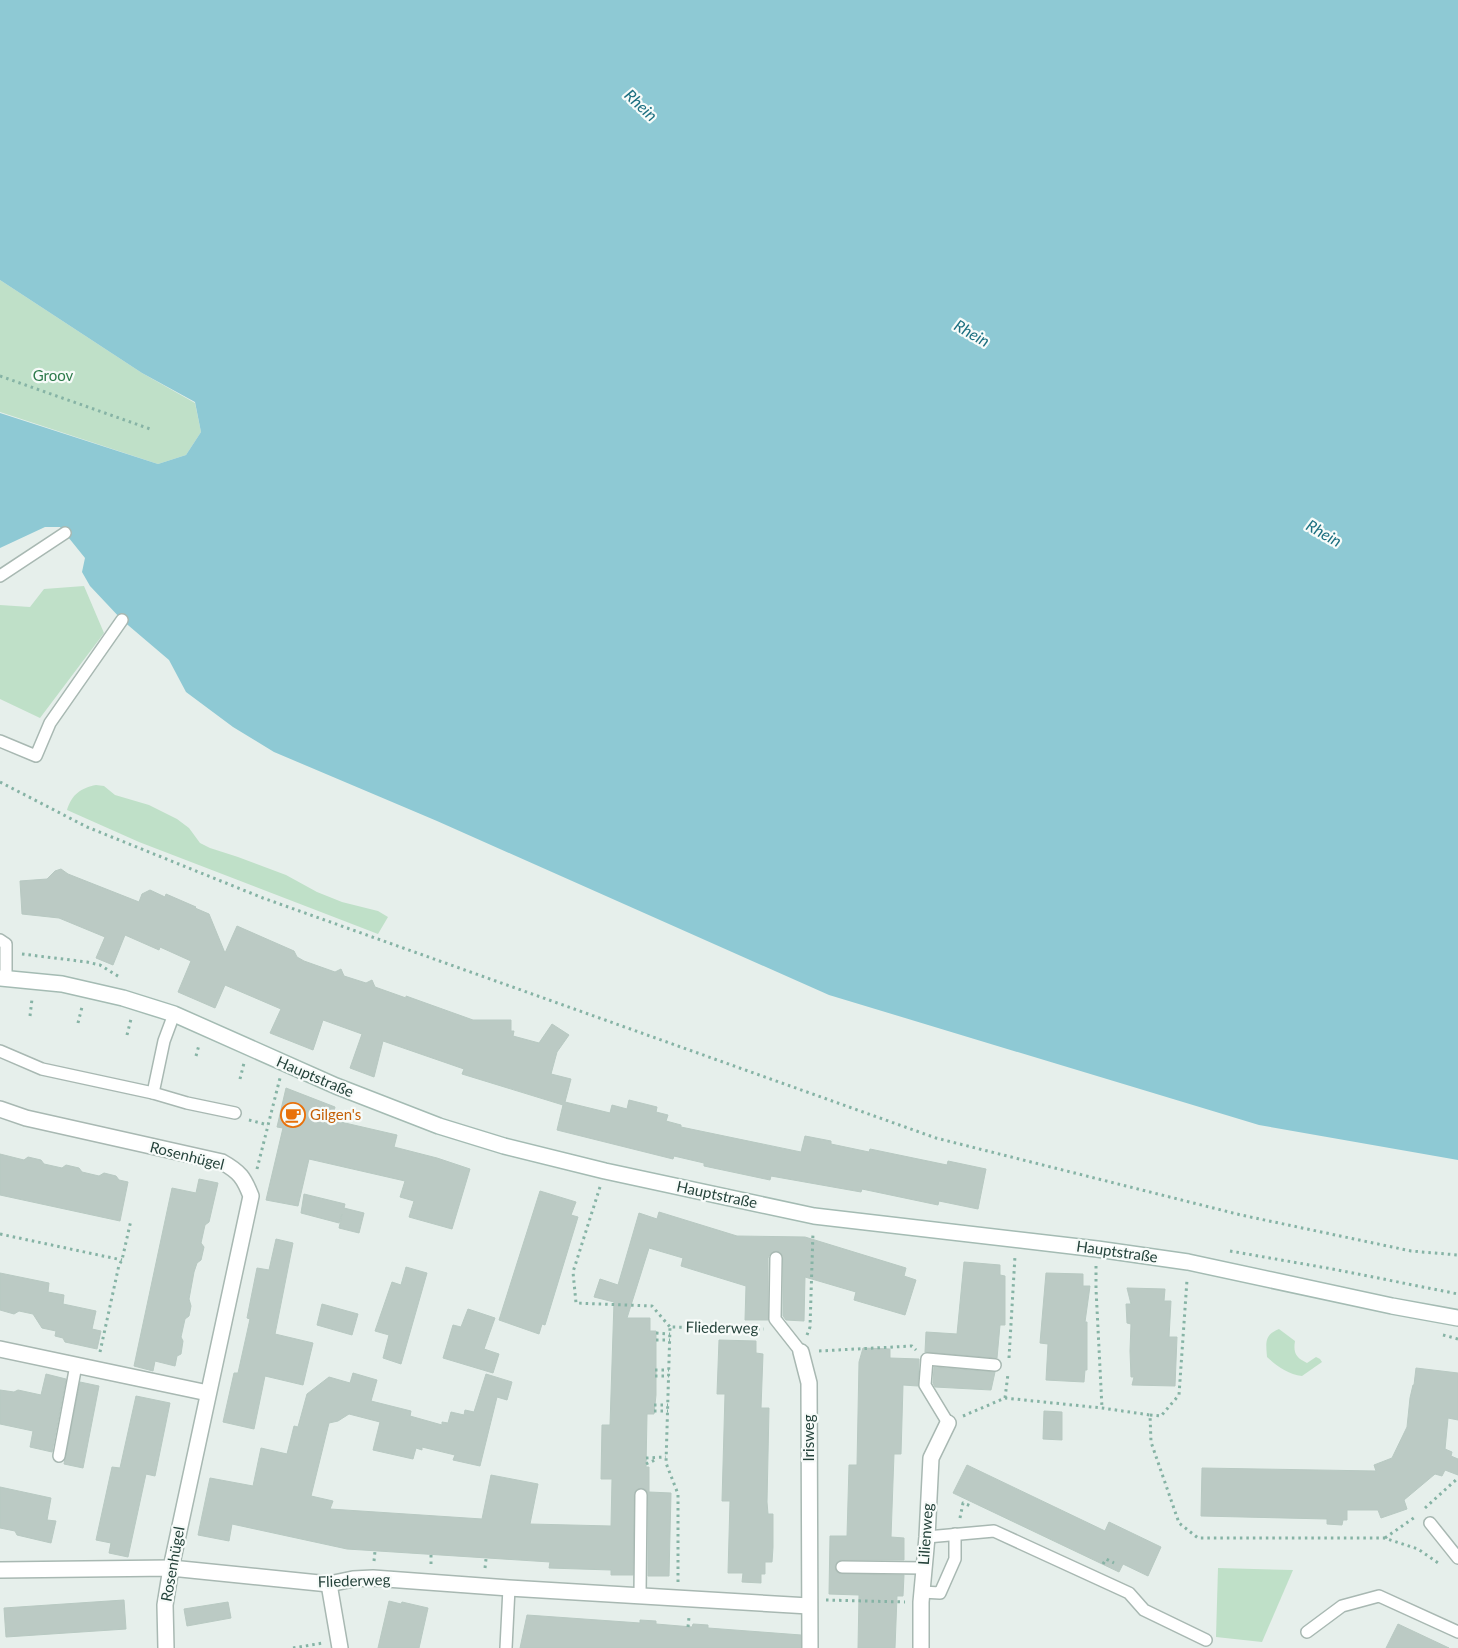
<svg xmlns="http://www.w3.org/2000/svg" width="1458" height="1648" viewBox="0 0 1458 1648" font-family="Lato,sans-serif">
	<style>
		.green { fill: #bfe0c8 }
		.water { fill: #8ec9d4 }
		.building { fill: #bbcac4; stroke: #b8c9c2 }
		.lines { fill: none; stroke-linecap: round; stroke-linejoin: round }
		.service-casing { stroke: #a8b8b2; stroke-width: 14 }
		.minor-casing { stroke: #a8b8b2; stroke-width: 18 }
		.secondary-casing { stroke: #a4bbb3; stroke-width: 18 }
		.path { stroke: #86b3a5; stroke-width: 3; stroke-dasharray: 2.5 4; stroke-linecap: butt }
		.service { stroke: #fff; stroke-width: 11 }
		.minor { stroke: #fff; stroke-width: 15 }
		.secondary { stroke: #fff; stroke-width: 15 }
		.labels { text-anchor: middle; stroke-width: 4.5; stroke-linejoin: round; paint-order: stroke }
		.park-label { font-size: 15px; fill: #2d7a4b; stroke: #f7fbf9 }
		.street-label { font-size: 15px; fill: #24423a; stroke: #f7fbf9 }
		.food-label { font-size: 15px; fill: #c56008; stroke: #f7fbf9; text-anchor: start }
		.water-label { font-size: 16px; font-style: italic; fill: #1c6f80; stroke: #f7fbf9 }
	</style>
	<rect width="100%" height="100%" fill="#e6efeb"/>
	<g class="green">
		<polygon points="0,280 142,373 195,403 201,432 186,455 158,464 0,412"/>
		<polygon points="84,586 104,633 40,718 0,699 0,605 30,607 44,589"/>
		<path d="M96 785 104 786 115 795 149 805 177 819 189 828 200 843 210 848 238 857 286 875 317 892 342 902 378 911 388 917 378 934 139 842 67 810C72 794 81 788 96 785Z"/>
		<path d="M1279 1329 1295 1341C1293 1353 1296 1358 1307 1363L1316 1357 1320 1359 1322 1362 1302 1376C1288 1374 1277 1366 1267 1357 1266 1343 1264 1335 1279 1329Z"/>
		<polygon points="1218,1568 1293,1570 1262,1642 1216,1637"/>
	</g>
	<polygon class="water" points="0,0 1458,0 1458,1160 1259,1125 829,995 437,821 274,752 233,727 186,692 169,660 122,620 90,586 82,572 85,558 60,527 45,527 0,548 0,413 158,464 186,455 201,432 195,402 142,373 0,280"/>
	<g class="building">
		<polygon points="61,869 68,874 139,902 142,894 150,890 165,897 166,894 196,907 195,908 209,914 225,953 237,926 294,951 297,957 304,961 335,972 341,969 344,976 366,983 372,980 375,987 406,998 406,996 473,1020 511,1020 511,1031 514,1031 513,1036 539,1043 552,1024 569,1035 557,1052 551,1074 571,1079 565,1102 610,1113 612,1105 627,1109 629,1100 657,1107 656,1112 668,1115 666,1121 681,1125 681,1127 801,1152 805,1136 831,1141 831,1144 869,1152 870,1149 947,1165 948,1161 986,1169 978,1209 939,1201 938,1205 862,1189 861,1192 771,1176 770,1180 704,1166 704,1163 674,1156 673,1159 557,1130 563,1105 462,1074 464,1069 383,1041 374,1077 350,1068 362,1034 323,1020 313,1050 270,1033 281,1009 225,985 215,1008 178,992 191,961 160,947 159,950 125,935 113,965 96,958 105,937 59,918 22,914 20,881 47,879 55,871"/>
		<polygon points="286,1088 335,1107 332,1120 397,1135 394,1147 437,1158 470,1169 452,1229 409,1217 414,1201 400,1197 405,1181 309,1159 298,1206 266,1200 283,1128 277,1127"/>
		<polygon points="0,1154 24,1160 28,1157 41,1160 44,1164 62,1168 66,1165 79,1168 82,1172 99,1176 104,1173 116,1176 119,1180 128,1182 120,1221 0,1195"/>
		<polygon points="199,1179 218,1183 209,1222 205,1225 201,1243 204,1247 201,1260 197,1263 194,1272 189,1299 191,1306 189,1316 185,1319 181,1337 183,1341 181,1354 177,1356 175,1366 155,1361 153,1371 134,1366 172,1188 196,1193"/>
		<polygon points="540,1191 576,1202 571,1215 578,1217 545,1325 542,1324 539,1334 499,1320"/>
		<polygon points="304,1194 345,1204 344,1208 364,1213 359,1233 339,1228 342,1214 339,1223 301,1213"/>
		<polygon points="659,1212 737,1236 805,1237 906,1268 904,1276 916,1280 905,1315 854,1300 856,1292 805,1277 804,1321 786,1320 783,1316 783,1258 780,1252 776,1251 770,1254 768,1258 768,1320 745,1320 746,1286 681,1266 683,1258 649,1248 627,1318 650,1318 650,1331 656,1331 656,1395 654,1414 647,1414 646,1467 649,1467 649,1492 671,1493 669,1576 648,1576 648,1495 647,1491 642,1488 637,1489 634,1495 633,1575 611,1575 611,1570 549,1568 550,1562 347,1549 232,1524 229,1541 198,1535 210,1478 253,1486 261,1448 287,1454 294,1426 298,1427 307,1394 329,1377 350,1383 353,1373 377,1380 371,1401 411,1411 410,1416 442,1425 442,1422 448,1423 451,1412 464,1415 465,1410 474,1412 486,1374 512,1382 507,1400 497,1397 480,1466 453,1460 455,1455 422,1447 422,1450 416,1448 413,1459 373,1450 380,1422 349,1414 338,1421 329,1423 311,1496 333,1501 330,1509 482,1519 491,1475 538,1484 530,1524 611,1526 612,1479 601,1479 602,1425 610,1425 614,1302 594,1297 600,1279 618,1285 639,1213 657,1219"/>
		<polygon points="276,1239 293,1243 275,1334 313,1343 303,1385 265,1376 254,1429 223,1422 234,1373 238,1373 250,1319 247,1318 257,1268 269,1270"/>
		<polygon points="964,1262 1000,1265 1000,1275 1005,1276 1005,1325 1000,1325 997,1358 925,1352 926,1332 957,1334"/>
		<polygon points="406,1267 427,1273 401,1364 383,1358 389,1335 375,1331 392,1282 401,1285"/>
		<polygon points="0,1273 49,1283 48,1292 64,1295 63,1304 96,1311 92,1329 101,1331 97,1349 65,1342 63,1338 55,1336 56,1331 42,1328 33,1314 19,1311 14,1314 0,1310"/>
		<polygon points="1046,1273 1083,1274 1083,1286 1090,1286 1085,1322 1087,1322 1087,1370 1085,1370 1084,1382 1046,1380 1048,1344 1040,1343"/>
		<polygon points="1127,1288 1165,1289 1164,1301 1171,1301 1169,1337 1177,1337 1175,1386 1132,1385 1134,1377 1131,1377 1130,1351 1131,1324 1127,1323 1126,1304 1131,1304"/>
		<polygon points="322,1304 358,1314 352,1335 317,1325"/>
		<polygon points="468,1309 495,1318 484,1349 499,1354 493,1373 443,1358 453,1325 461,1327"/>
		<polygon points="719,1340 756,1341 756,1353 763,1354 761,1408 769,1408 767,1502 768,1514 773,1514 773,1547 772,1562 765,1562 765,1574 761,1574 761,1583 742,1582 743,1573 728,1573 730,1501 722,1501 725,1394 717,1394"/>
		<polygon points="863,1348 890,1349 890,1358 919,1359 918,1386 903,1385 901,1454 894,1454 891,1537 904,1538 904,1560 842,1560 838,1561 835,1566 836,1571 842,1574 904,1575 903,1596 897,1596 895,1648 858,1648 859,1595 829,1594 830,1536 847,1536 849,1465 857,1465 859,1362"/>
		<polygon points="934,1367 995,1372 991,1390 935,1387 933,1383"/>
		<polygon points="1416,1368 1458,1373 1458,1420 1448,1418 1445,1449 1452,1452 1451,1456 1458,1459 1458,1475 1445,1470 1442,1476 1435,1474 1404,1500 1407,1509 1381,1518 1378,1510 1347,1510 1347,1520 1343,1520 1342,1525 1327,1524 1327,1519 1201,1516 1202,1468 1376,1471 1374,1465 1392,1458 1407,1427 1410,1398 1413,1385 1414,1385"/>
		<polygon points="46,1374 66,1379 52,1452 30,1447 33,1431 0,1424 0,1390 14,1392 18,1390 41,1395"/>
		<polygon points="80,1382 99,1386 83,1468 64,1464"/>
		<polygon points="136,1396 170,1403 155,1476 146,1474 128,1557 109,1553 111,1543 96,1540 112,1467 120,1468"/>
		<polygon points="1044,1411 1062,1412 1062,1440 1043,1439"/>
		<polygon points="967,1465 1105,1531 1109,1522 1161,1547 1148,1576 1123,1564 1119,1572 953,1493"/>
		<polygon points="0,1487 51,1498 47,1520 56,1521 51,1543 17,1535 15,1531 0,1528"/>
		<polygon points="124,1600 126,1629 6,1637 4,1608"/>
		<polygon points="389,1601 401,1604 402,1602 428,1608 419,1648 378,1648"/>
		<polygon points="228,1602 231,1618 187,1626 184,1609"/>
		<polygon points="527,1615 640,1623 640,1620 656,1621 656,1624 692,1627 693,1624 708,1625 708,1628 801,1635 801,1648 520,1648"/>
		<polygon points="1398,1624 1449,1648 1386,1648"/>
	</g>
	<g class="lines">
		<defs>
			<g id="service">
				<polyline points="0,576 65,533"/>
				<polyline points="0,741 36,756 50,723 122,620"/>
				<polyline points="0,940 6,944 6,978"/>
				<polyline points="174,1014 164,1041 153,1093 187,1103 235,1113"/>
				<polyline points="0,1051 42,1069 153,1093"/>
				<polyline points="776,1258 775,1319 801,1352"/>
				<polyline points="948,1423 925,1385 927,1359 995,1365"/>
				<polyline points="59,1456 76,1365"/>
				<polyline points="1430,1523 1458,1558"/>
				<polyline points="927,1537 994,1531 1129,1593 1144,1610 1206,1640"/>
				<polyline points="842,1567 924,1568"/>
				<polyline points="922,1592 940,1593 955,1559 955,1534"/>
				<polyline points="640,1595 641,1495"/>
				<polyline points="1307,1632 1342,1606 1379,1596 1458,1632"/>
				<polyline points="506,1648 509,1588"/>
			</g>
			<g id="minor">
				<path d="M0 1109 26 1118 222 1162C240 1172 244 1178 251 1196L171 1568 165 1605 166 1648"/>
				<polyline points="0,1349 208,1393"/>
				<polyline points="801,1352 809,1383 810,1648"/>
				<polyline points="0,1570 171,1568 329,1584 353,1579 373,1578 509,1588 809,1606"/>
				<polyline points="329,1584 340,1648"/>
				<polyline points="921,1648 921,1602 927,1537 931,1458 948,1423"/>
			</g>
			<polyline id="secondary" points="0,978 62,984 123,998 174,1014 336,1086 439,1126 504,1146 605,1171 814,1216 1097,1249 1188,1262 1392,1306 1458,1318"/>
		</defs>
		<use href="#service" class="service-casing"/>
		<use href="#minor" class="minor-casing"/>
		<use href="#secondary" class="secondary-casing"/>
		<g class="path">
			<polyline points="0,376 153,430"/>
			<polyline points="0,782 87,827 263,898 936,1138 1241,1215 1411,1251 1458,1255"/>
			<polyline points="22,954 87,962 100,965 121,978"/>
			<polyline points="30,1016 32,999"/>
			<polyline points="78,1023 82,1007"/>
			<polyline points="127,1035 131,1019"/>
			<polyline points="196,1056 199,1045"/>
			<polyline points="240,1079 244,1063"/>
			<polyline points="249,1120 268,1125"/>
			<polyline points="257,1169 280,1078"/>
			<polyline points="600,1187 573,1272 576,1303 652,1306 670,1327"/>
			<polyline points="0,1234 122,1260"/>
			<polyline points="1230,1251 1338,1270 1458,1294"/>
			<polyline points="1096,1266 1096,1289 1102,1408"/>
			<polyline points="656,1333 670,1334"/>
			<polyline points="807,1335 810,1327 813,1232"/>
			<polyline points="1443,1335 1458,1339"/>
			<polyline points="656,1340 670,1340"/>
			<polyline points="819,1351 912,1346 916,1350"/>
			<polyline points="100,1352 119,1265 122,1260 131,1220"/>
			<polyline points="1009,1358 1015,1256"/>
			<polyline points="655,1370 669,1370"/>
			<polyline points="655,1376 669,1376"/>
			<polyline points="1005,1398 1008,1374"/>
			<polyline points="654,1405 668,1405"/>
			<polyline points="654,1411 668,1411"/>
			<polyline points="1150,1415 1161,1416 1179,1395 1187,1280"/>
			<polyline points="963,1416 1005,1398 1102,1408 1150,1415 1151,1442 1179,1523 1198,1538 1384,1538 1418,1549 1441,1565"/>
			<polyline points="646,1458 666,1457"/>
			<polyline points="646,1464 657,1459"/>
			<polyline points="1425,1508 1458,1478"/>
			<polyline points="960,1518 963,1503 971,1506"/>
			<polyline points="1385,1538 1415,1517"/>
			<polyline points="431,1555 431,1564"/>
			<polyline points="374,1561 375,1551"/>
			<polyline points="1103,1564 1106,1559 1114,1563"/>
			<polyline points="485,1568 486,1559"/>
			<polyline points="678,1582 678,1494 666,1463 670,1327 764,1329"/>
			<polyline points="826,1600 905,1602"/>
			<polyline points="688,1627 689,1617"/>
			<polyline points="293,1648 323,1643"/>
		</g>
		<use href="#service" class="service"/>
		<use href="#minor" class="minor"/>
		<use href="#secondary" class="secondary"/>
	</g>
	<defs>
		<symbol id="cafe-ring" viewBox="-11 -11 22 22"><circle r="9.5" fill="#f7fbf9" stroke="#e8710a" stroke-width="1.5"/><path d="M-5.5-4.5H6V0H3Q3 3.5 0 3.5H-2.5Q-5.5 3.5-5.5 0ZM3-3.2v2h1.7v-2ZM-6 4.5H4V6H-6Z" fill="#e8710a"/></symbol>
	</defs>
	<g fill-rule="evenodd">
		<use href="#cafe-ring" x="279" y="1101" width="28" height="28"/>
	</g>
	<g class="labels">
		<g class="park-label">
			<text x="53" y="381">Groov</text>
		</g>
		<g class="street-label">
			<text transform="translate(315 1077) rotate(23)" y="5">Hauptstraße</text>
			<text transform="translate(187 1156) rotate(14)" y="5">Rosenhügel</text>
			<text transform="translate(717 1195) rotate(12)" y="5">Hauptstraße</text>
			<text transform="translate(1117 1252) rotate(8)" y="5">Hauptstraße</text>
			<text transform="translate(722 1328) rotate(1)" y="5">Fliederweg</text>
			<text transform="translate(809 1438) rotate(-90)" y="5">Irisweg</text>
			<text transform="translate(926 1534) rotate(-86)" y="5">Lilienweg</text>
			<text transform="translate(173 1564) rotate(-80)" y="5">Rosenhügel</text>
			<text transform="translate(354 1581) rotate(-2)" y="5">Fliederweg</text>
		</g>
		<g class="food-label">
			<text x="310" y="1120">Gilgen's</text>
		</g>
		<g class="water-label">
			<text transform="translate(641 105) rotate(43)" y="6">Rhein</text>
			<text transform="translate(972 333) rotate(30)" y="6">Rhein</text>
			<text transform="translate(1324 533) rotate(30)" y="6">Rhein</text>
		</g>
	</g>
</svg>
